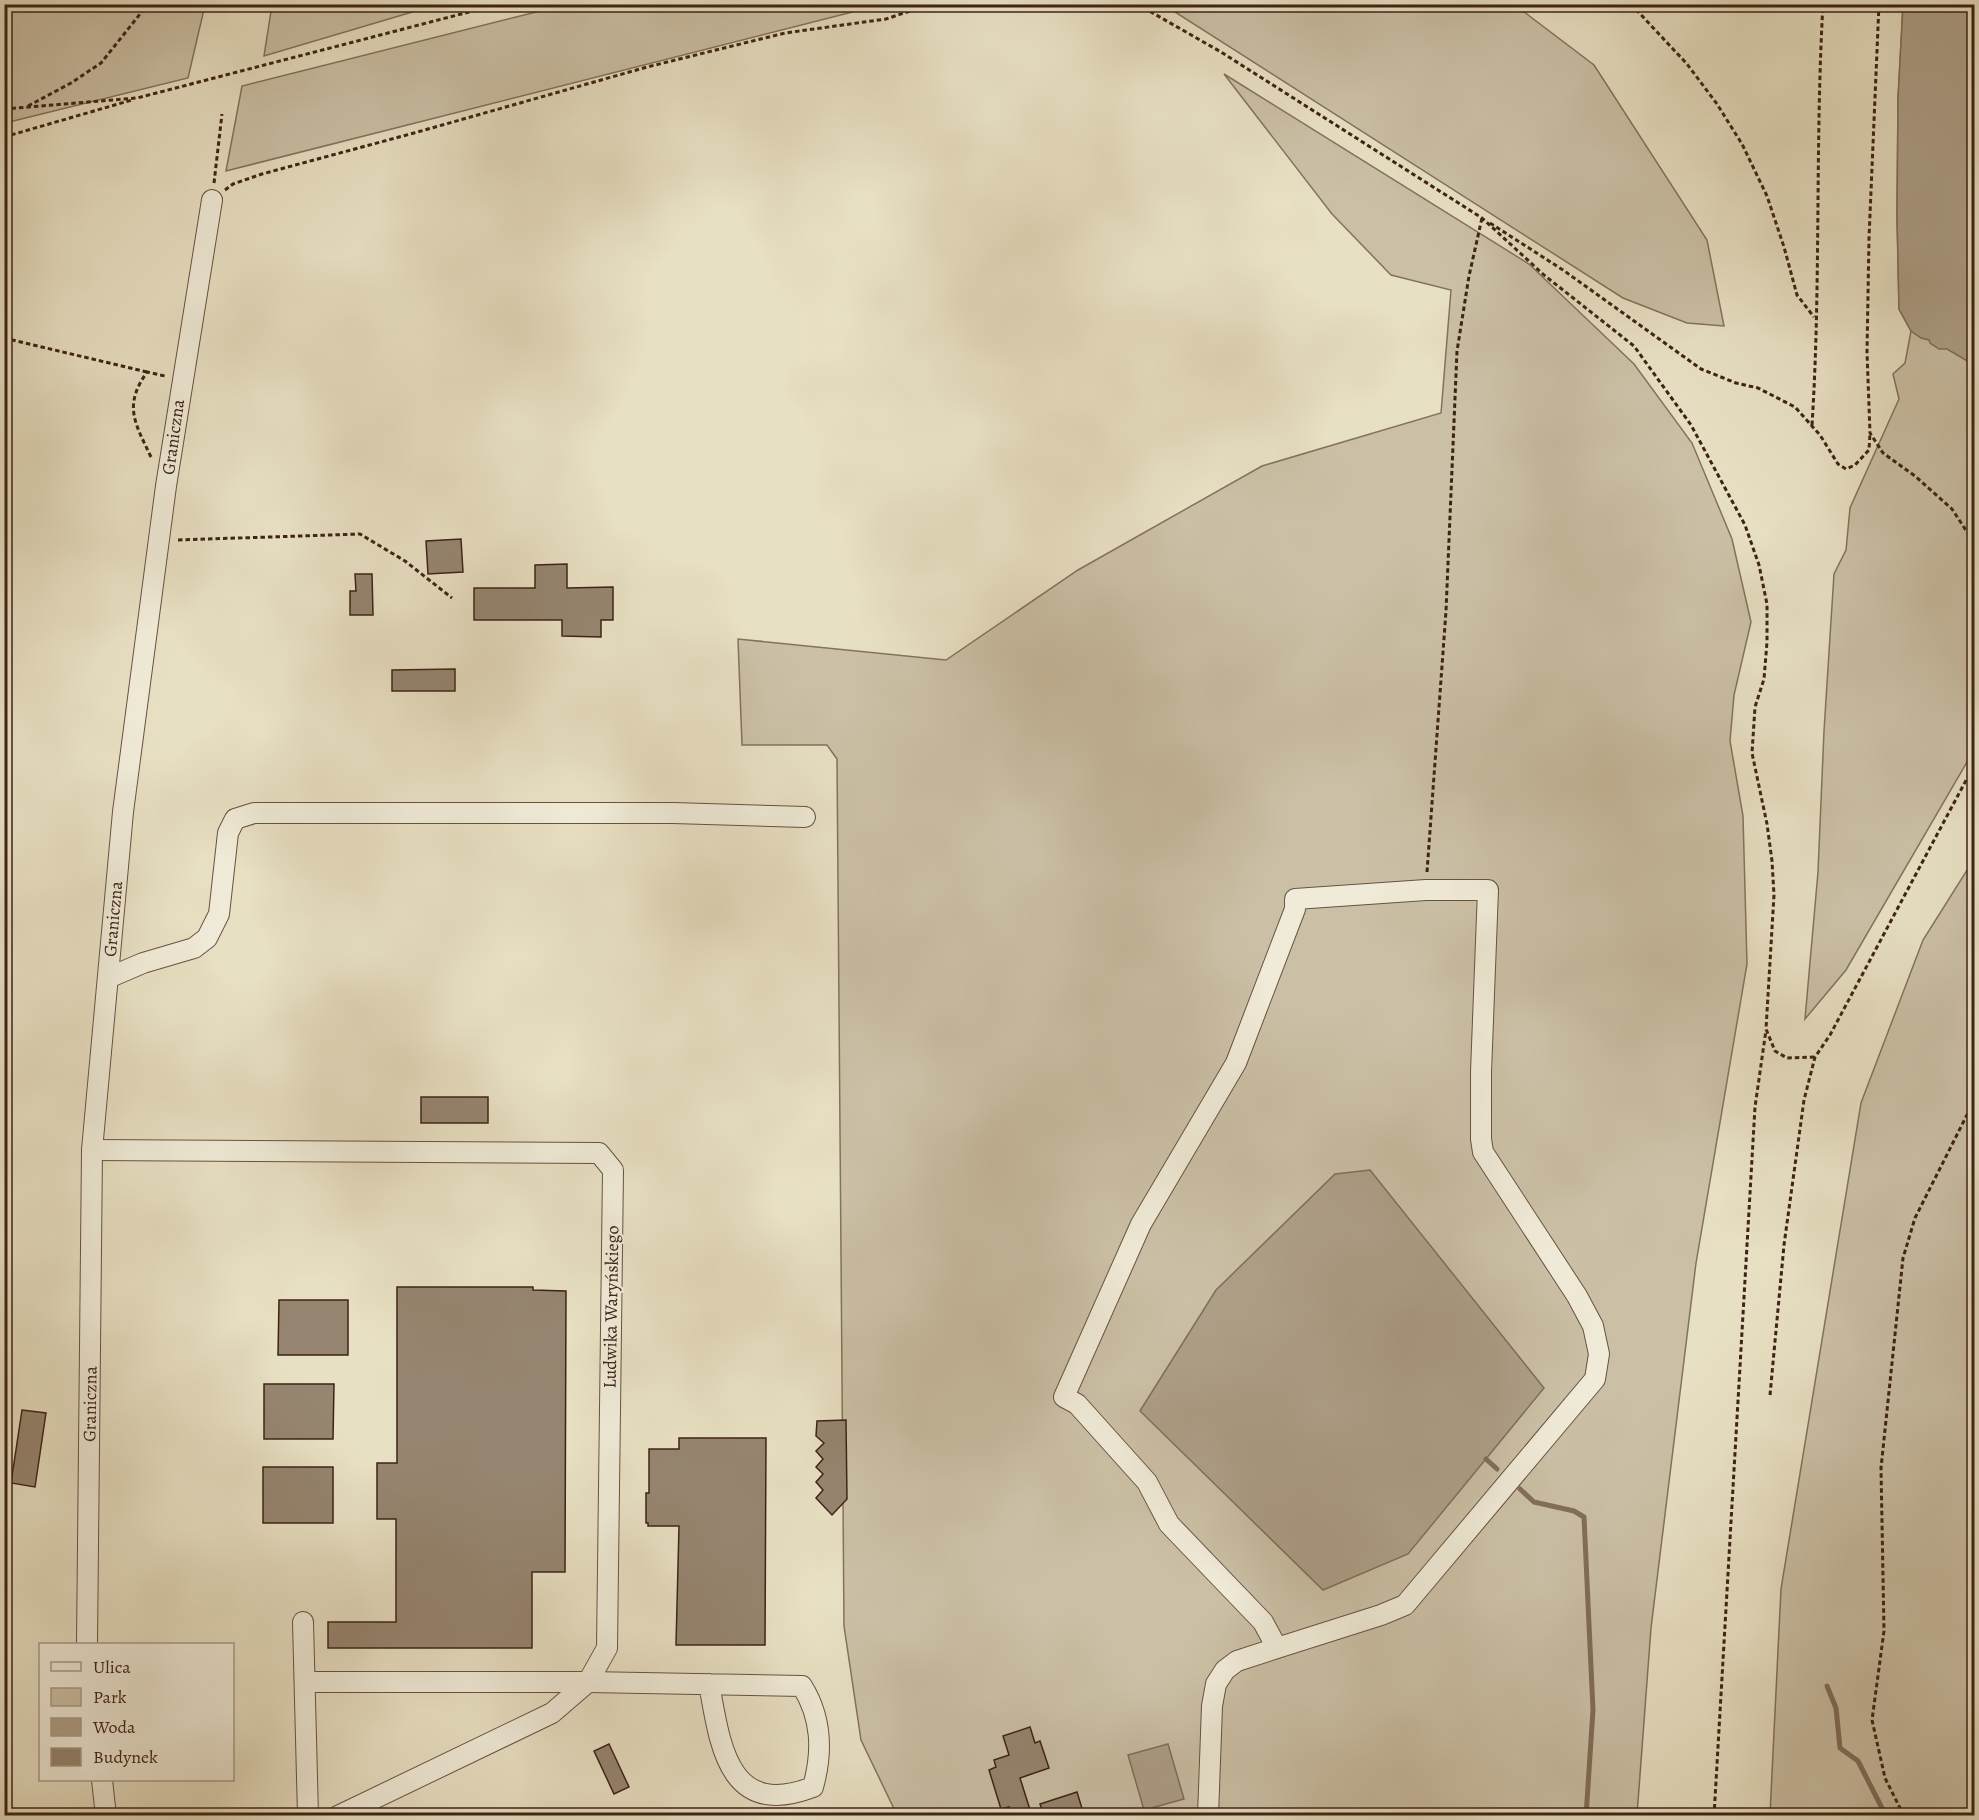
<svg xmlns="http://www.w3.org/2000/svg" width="1979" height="1820" viewBox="0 0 1979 1820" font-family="Alegreya,serif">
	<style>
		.green { fill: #cbc0a6; stroke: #84725e; stroke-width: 1.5 }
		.water { fill: #aea089; stroke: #816e5b; stroke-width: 1.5 }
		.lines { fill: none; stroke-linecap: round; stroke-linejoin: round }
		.stream { stroke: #816e5b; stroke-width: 5 }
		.building { fill: #968570; stroke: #3d2317; stroke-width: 1.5 }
		.minor-casing { stroke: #685242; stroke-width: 22 }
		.path { stroke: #3d2317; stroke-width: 3; stroke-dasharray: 4.5 3; stroke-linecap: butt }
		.minor { stroke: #f0ebd8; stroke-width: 20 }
		.labels { text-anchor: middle; stroke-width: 4.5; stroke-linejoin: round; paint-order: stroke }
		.street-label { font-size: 18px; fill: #3d2317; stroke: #f0ebd8 }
	</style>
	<rect width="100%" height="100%" fill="#e8e0c3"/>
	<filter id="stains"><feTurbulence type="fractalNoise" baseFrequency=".00333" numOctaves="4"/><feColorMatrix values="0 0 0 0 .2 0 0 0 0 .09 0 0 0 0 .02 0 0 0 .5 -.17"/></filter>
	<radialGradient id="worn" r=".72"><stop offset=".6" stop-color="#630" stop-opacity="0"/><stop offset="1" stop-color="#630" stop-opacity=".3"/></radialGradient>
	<g class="green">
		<polygon points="4,5 5,4 205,5 188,78 5,123"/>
		<polygon points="272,5 272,4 436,5 264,56"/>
		<polygon points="564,5 880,5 226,171 242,86"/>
		<polygon points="1164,5 1515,5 1594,65 1707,240 1724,326 1687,323 1623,298"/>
		<polygon points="1903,5 1974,5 1974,750 1846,970 1805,1019 1818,872 1824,731 1834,574 1846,550 1850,508 1899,399 1893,374 1905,363 1911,331 1899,309 1897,216 1898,99"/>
		<polygon points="1224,74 1529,264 1634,364 1692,443 1732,539 1751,622 1734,695 1730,741 1743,816 1747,964 1696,1263 1651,1628 1637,1815 897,1815 861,1740 844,1626 837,759 827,745 742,745 738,639 946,660 1078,570 1262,466 1441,413 1451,290 1391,275 1332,214"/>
		<polygon points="1974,859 1974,1815 1770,1815 1781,1589 1861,1103 1923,940"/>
	</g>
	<g class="water">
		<polygon points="1903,5 1974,5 1974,365 1947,349 1939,349 1930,343 1929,340 1921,338 1911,331 1899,309 1897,216 1898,99"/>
		<polygon points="1370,1170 1544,1388 1408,1554 1323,1590 1140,1411 1216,1290 1335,1174"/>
		<polygon points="1168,1744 1184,1799 1144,1810 1128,1755"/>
	</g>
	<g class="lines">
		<g class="stream">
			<polyline points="1486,1459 1497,1469"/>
			<polyline points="1520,1489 1534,1502 1574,1511 1584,1517 1593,1710 1586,1816"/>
			<polyline points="1827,1686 1836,1708 1840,1748 1858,1761 1886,1816"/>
		</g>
	</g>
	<g class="building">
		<polygon points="461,539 463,572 428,574 426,541"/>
		<polygon points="567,564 567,588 613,587 613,620 601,620 601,637 562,636 562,620 474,620 474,588 535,588 535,565"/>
		<polygon points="355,574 372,574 373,615 350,615 350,591 356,591"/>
		<polygon points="455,669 455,691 392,691 392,670"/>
		<rect x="421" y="1097" width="67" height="26"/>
		<polygon points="397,1287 533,1287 533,1290 566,1291 565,1572 532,1572 532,1648 328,1648 328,1622 396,1622 396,1519 377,1519 377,1463 397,1463"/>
		<polygon points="279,1300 348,1300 348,1355 278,1355"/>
		<polygon points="264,1384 334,1384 333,1439 264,1439"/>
		<polygon points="22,1410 46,1413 35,1487 11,1483"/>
		<polygon points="846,1420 847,1499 832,1515 816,1498 823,1490 816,1482 823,1474 816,1467 823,1459 816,1451 824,1443 816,1436 817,1421"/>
		<polygon points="679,1438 766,1438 765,1645 676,1645 679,1526 648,1526 648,1523 646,1523 646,1493 649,1493 649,1449 679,1449"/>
		<rect x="263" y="1467" width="70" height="56"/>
		<polygon points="1030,1727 1035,1743 1040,1741 1049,1768 1020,1778 1031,1813 1022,1815 1011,1815 1009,1807 1001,1809 989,1770 996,1767 994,1760 1009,1755 1003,1736"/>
		<polygon points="609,1744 629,1787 614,1794 594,1751"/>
		<polygon points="1077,1792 1084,1815 1044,1815 1040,1804"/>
	</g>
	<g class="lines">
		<defs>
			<g id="minor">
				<polyline points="108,978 143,963 194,948 207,938 219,914 228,833 235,819 254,813 673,813 805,817"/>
				<polyline points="92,1150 599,1153 613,1170 607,1648 588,1682 552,1713 338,1816"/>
				<polyline points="303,1622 308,1816"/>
				<polyline points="87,1644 92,1150 123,812 166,486 212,200"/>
				<path d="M305 1682H588L802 1686C822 1718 823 1751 813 1787 727 1820 720 1743 709 1684"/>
				<polyline points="102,1780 106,1816"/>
				<polyline points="1208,1816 1212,1706 1216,1684 1225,1670 1237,1661 1277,1648 1263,1622 1169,1524 1147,1482 1077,1404 1064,1397 1141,1224 1236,1063 1295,909 1295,899 1426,890 1488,890 1481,1072 1481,1139 1483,1152 1577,1296 1593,1326 1599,1354 1595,1379 1405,1605 1381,1615 1277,1648"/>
			</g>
		</defs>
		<use href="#minor" class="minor-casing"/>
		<g class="path">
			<polyline points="1137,4 1221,52 1482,218 1544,275 1634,346 1691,425 1745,525 1759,565 1767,604 1767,642 1764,679 1755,707 1752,753 1767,824 1772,861 1774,895 1766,1029 1775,1051 1787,1058 1815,1057"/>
			<polyline points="1631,4 1687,64 1717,104 1742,144 1767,196 1784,247 1797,295 1814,317"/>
			<polyline points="1879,4 1869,238 1867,352 1870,433 1883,453 1915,476 1952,509 1969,535 1974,552"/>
			<polyline points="28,106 71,83 101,63 148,4"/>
			<polyline points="4,109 137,98 500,4"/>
			<polyline points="4,137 132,100"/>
			<polyline points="214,183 222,114"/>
			<polyline points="225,190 233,184 262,174 414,133 647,67 785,33 886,19 931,4"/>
			<polyline points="1490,223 1563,270 1701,369 1736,383 1758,388 1795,407 1820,435 1838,464 1846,469 1855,465 1869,450 1870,433"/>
			<polyline points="4,338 147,372"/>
			<path d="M1812 425C1821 285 1815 144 1823 4"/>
			<path d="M151 457C135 423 123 406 147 372L165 376"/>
			<polyline points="178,540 360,534 405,561 452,598"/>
			<polyline points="1974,756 1971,771 1974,772"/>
			<polyline points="1427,872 1446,611 1457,351 1469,276 1482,218"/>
			<polyline points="1770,1395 1784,1245 1804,1100 1815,1057 1830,1035 1971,771"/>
			<polyline points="1714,1816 1755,1107 1766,1030"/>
			<polyline points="1904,1816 1885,1778 1872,1720 1884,1631 1881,1468 1903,1258 1915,1218 1974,1101"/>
		</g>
		<use href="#minor" class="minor"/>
	</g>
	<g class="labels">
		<g class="street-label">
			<text transform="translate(173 437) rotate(-82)" y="6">Graniczna</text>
			<text transform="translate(113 919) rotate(-85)" y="6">Graniczna</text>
			<text transform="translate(611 1307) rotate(-89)" y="6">Ludwika Waryńskiego</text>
			<text transform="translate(90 1404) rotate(-89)" y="6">Graniczna</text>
		</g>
	</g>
	<rect width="1979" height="1820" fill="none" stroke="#e8e0c3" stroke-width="24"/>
	<rect x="6" y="6" width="1967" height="1808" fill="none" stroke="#3d2317" stroke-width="3"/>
	<rect x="12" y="12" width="1955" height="1796" fill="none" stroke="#3d2317" stroke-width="1.5"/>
	<rect x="39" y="1643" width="195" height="138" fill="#f0ebd8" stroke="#a89b8b" stroke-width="1.5"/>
	<rect x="51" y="1662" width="30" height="9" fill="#f0ebd8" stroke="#a89b8b" stroke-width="1.5"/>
	<text x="93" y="1673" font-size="18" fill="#3d2317">Ulica</text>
	<rect x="51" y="1688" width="30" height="18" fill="#cbc0a6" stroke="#a89b8b" stroke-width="1.5"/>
	<text x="93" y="1703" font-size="18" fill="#3d2317">Park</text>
	<rect x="51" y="1718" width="30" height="18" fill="#aea089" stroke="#a89b8b" stroke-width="1.5"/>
	<text x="93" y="1733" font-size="18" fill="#3d2317">Woda</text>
	<rect x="51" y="1748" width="30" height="18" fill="#968570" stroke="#a89b8b" stroke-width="1.5"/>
	<text x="93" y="1763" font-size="18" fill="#3d2317">Budynek</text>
	<rect width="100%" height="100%" filter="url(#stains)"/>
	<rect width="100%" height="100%" fill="url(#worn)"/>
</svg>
